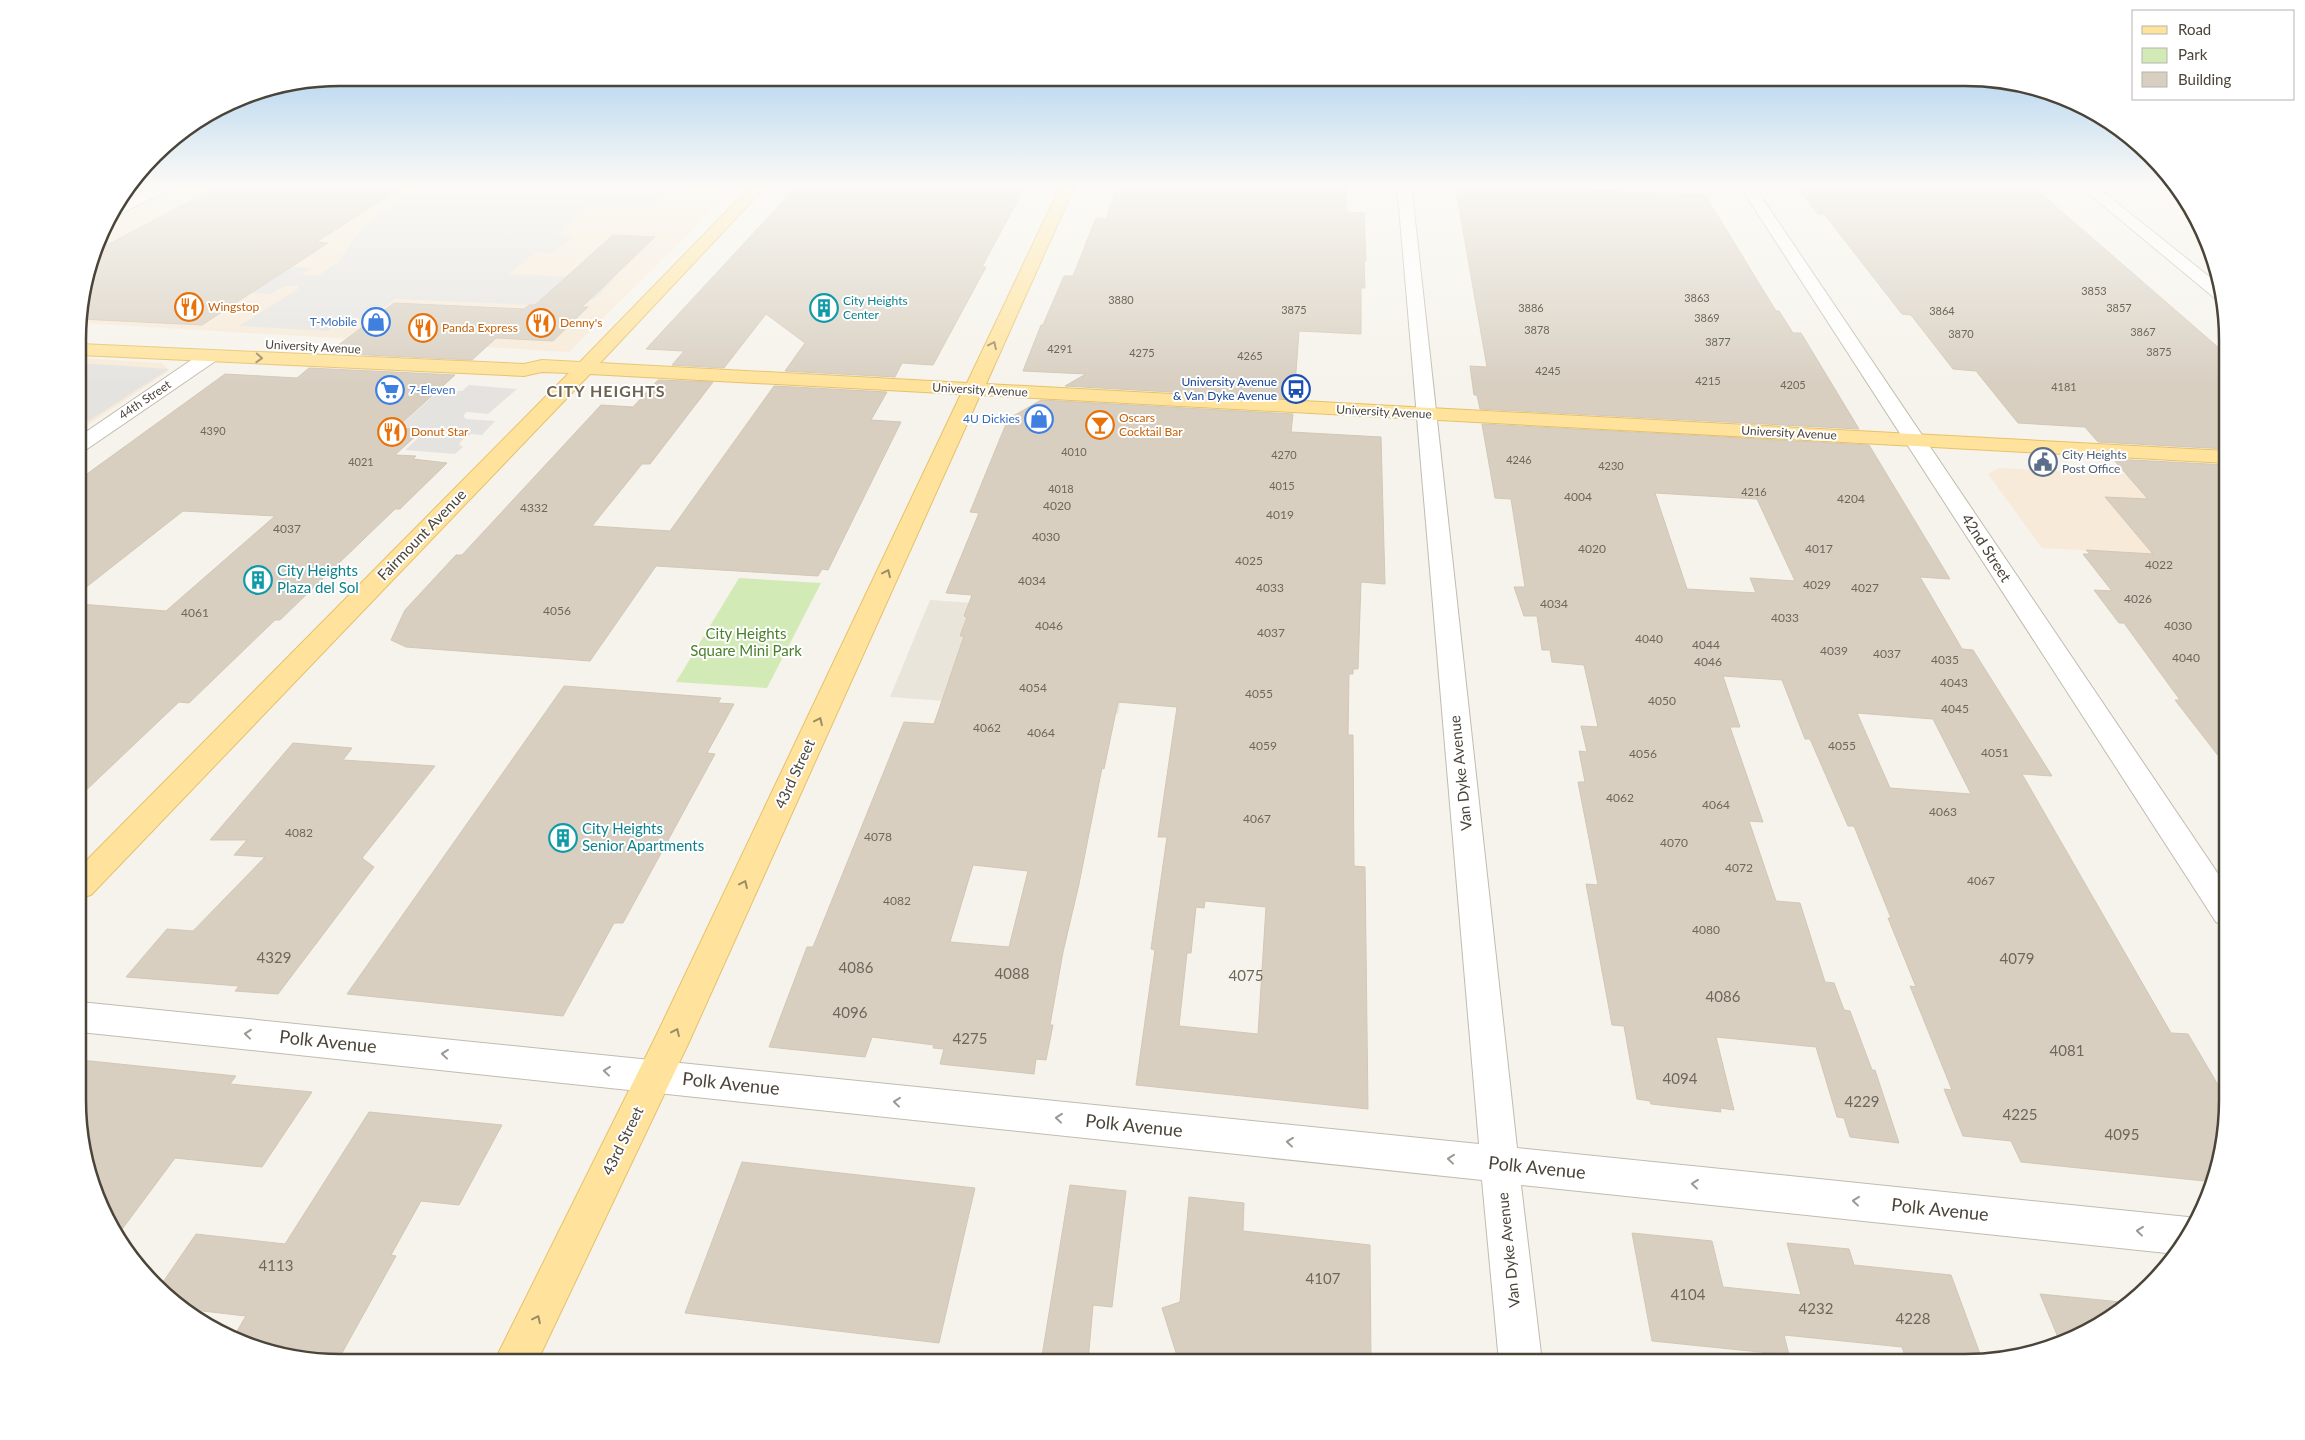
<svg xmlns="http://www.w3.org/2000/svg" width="2305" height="1440" viewBox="0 0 2305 1440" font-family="Lato,sans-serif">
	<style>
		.residential { fill: #eae5da }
		.commercial { fill: #f7ead8 }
		.green { fill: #d2eab5 }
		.parking { fill: #e5e3e0 }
		.building { fill: #d8cfc1; stroke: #d3c7b4; fill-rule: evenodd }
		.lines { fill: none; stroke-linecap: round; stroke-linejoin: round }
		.minor-casing { stroke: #c2bbae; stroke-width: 2 }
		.primary-casing { stroke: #e6c16a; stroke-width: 2 }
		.minor { fill: #fff; fill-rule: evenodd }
		.primary { fill: #ffe39c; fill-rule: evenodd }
		.oneway { stroke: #9c8c66 }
		.oneway2 { stroke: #9c9892 }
		.labels { text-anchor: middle; stroke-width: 4; stroke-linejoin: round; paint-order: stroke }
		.far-number-label { font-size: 11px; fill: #6e675b }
		.far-culture-label { font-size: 12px; fill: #0d838f; stroke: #fff; text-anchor: start }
		.far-food-label { font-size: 12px; fill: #c56008; stroke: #fff; text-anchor: start }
		.far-shop-label { font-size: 12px; fill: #366cbe; stroke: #fff; text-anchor: end }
		.far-street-label { font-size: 12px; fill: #4b4439; stroke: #fff }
		.far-transit-label { font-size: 12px; fill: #164399; stroke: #fff; text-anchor: end }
		.far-service-label { font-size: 12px; fill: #4e5e75; stroke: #fff; text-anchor: start }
		.number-label { font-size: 12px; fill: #6e675b }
		.street-label { font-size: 15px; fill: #4b4439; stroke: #fff }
		.culture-label { font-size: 15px; fill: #0d838f; stroke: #fff; text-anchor: start }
		.park-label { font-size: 15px; fill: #4a7f2a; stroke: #fff }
		.near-number-label { font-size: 15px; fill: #6e675b }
		.far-district-label { font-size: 16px; font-weight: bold; letter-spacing: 1px; fill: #6e6250; stroke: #fff }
		.near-street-label { font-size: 18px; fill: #4b4439; stroke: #fff }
		.rim { fill: none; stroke: #4b4439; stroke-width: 2.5 }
	</style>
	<rect width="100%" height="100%" fill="#f6f3ec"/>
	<polygon class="residential" points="930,600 1138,614 1118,714 890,697"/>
	<g class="commercial">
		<polygon points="182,183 739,183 569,352 80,323 80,306 105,224"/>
		<polygon points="80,358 162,363 169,371 80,430"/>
		<polygon points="1999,468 2182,477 2227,558 2042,548 1988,474"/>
	</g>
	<polygon class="green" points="739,578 821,583 767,688 676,682"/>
	<g class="parking">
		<polygon points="431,183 679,183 653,205 592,203 558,235 572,237 553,253 536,252 509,274 614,279 595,299 588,299 579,307 395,299 368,319 346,318 328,331 239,326 298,289 298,286 284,286 271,294 86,285 99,241 243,248 237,263 312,268 301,275 317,276 337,263 357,234 378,214 402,198"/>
		<polygon points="80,363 169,369 81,426 80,426"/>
		<polygon points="469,385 517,389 488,414 467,412 463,416 466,419 495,421 482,435 471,434 464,438 459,444 463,447 455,454 405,450 428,429 398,427 439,391 462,391"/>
	</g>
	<g class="building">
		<polygon points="224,183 409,183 316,242 328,243 202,325 80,319 80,306 96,251"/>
		<polygon points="800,183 1027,183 982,267 986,267 933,365 902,363 895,377 785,371 805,343 766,314 724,368 672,365 684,351 646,349"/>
		<polygon points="1121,183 1346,183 1347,212 1364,213 1366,261 1364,261 1365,288 1361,288 1361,334 1299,331 1294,399 1065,386 1086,374 1023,371 1041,325 1043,325 1064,276 1073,276 1096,218 1106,219 1115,192 1118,192"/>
		<polygon points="1794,183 2029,183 2227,355 2227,449 2098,442 2085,427 2018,423 1976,371 1953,369 1911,315 1902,314 1824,214 1818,214"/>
		<polygon points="1455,185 1705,195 1776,311 1779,311 1793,333 1801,333 1859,429 1480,409 1477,395 1474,395 1470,366 1487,367"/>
		<polygon points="613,235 655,237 582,307 588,307 553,341 496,338 472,360 328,353 394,303 524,309 529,305 535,305"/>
		<polygon points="309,368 455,375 396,428 415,429 413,431 420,432 395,455 416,456 413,459 447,463 400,509 395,509 280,620 275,620 189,703 179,702 80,796 80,604 166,611 275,516 183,511 80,592 80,479 225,374 297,378"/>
		<polygon points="658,380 713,382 650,464 642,464 592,526 670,531 774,386 887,392 871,420 901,422 828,570 822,569 818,576 656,566 590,661 406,647 391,640 405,610 456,555 462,555 601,405 633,407"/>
		<path d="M1041 400 1293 414 1291 432 1381 437 1385 584 1361 582 1358 669H1353V674H1349L1348 735H1353L1354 866 1365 867 1368 1109 1136 1085 1155 950 1151 949 1167 837H1158L1177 707 1118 702 1104 769 1102 768 1079 884 1063 952 1050 1025H1053L1046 1060 1036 1059 1034 1074 940 1064 944 1049 933 1048 934 1045 872 1037 865 1057 769 1047 807 947H813L904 722 934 724 964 636H960L967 617 964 616 972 595 946 593 979 513 970 512 1008 419ZM973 865 1028 871 1009 947 950 942ZM1205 901 1266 907 1258 1034 1179 1026 1187 953H1191L1196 907 1204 908Z"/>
		<path d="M1482 424 1869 445 1950 579 1920 577 1962 649 1973 650 2052 776 2022 774 2171 1033 2188 1034 2227 1100V1117L2214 1182 2021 1162 2011 1141 1963 1136 1944 1089 1952 1090 1910 986 1916 987 1888 918H1891L1854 826H1848L1810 739H1805L1782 680 1723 676 1740 727H1730L1763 822 1749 821 1776 901 1800 903 1825 982 1834 983 1844 1010 1850 1011 1872 1070H1875L1899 1143 1850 1137 1844 1118 1837 1117 1816 1047 1716 1037 1734 1110 1720 1108 1721 1112 1651 1104 1650 1101 1637 1099 1624 1026 1612 1025 1586 884 1598 885 1578 782H1585L1579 751 1587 752 1581 726 1598 727 1584 665 1552 662 1550 650H1542L1537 616H1524L1514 587H1525L1511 499 1495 498ZM1655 493 1757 499 1795 581 1750 578 1756 593 1687 589ZM1857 713 1933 719 1971 794 1890 788Z"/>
		<polygon points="2113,459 2227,465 2227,767 2175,700 2180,700 2124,623 2119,623 2094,590 2112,591 2083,554 2090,554 2086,550 2153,554 2105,497 2148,499"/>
		<polygon points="564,686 721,698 718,703 734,704 707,753 715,754 623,923 614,923 563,1016 347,994"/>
		<polygon points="293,743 352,748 343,760 435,766 362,858 374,867 278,994 235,991 239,986 126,977 167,929 193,931 265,857 234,855 247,840 210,840"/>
		<polygon points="80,1060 236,1076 230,1084 312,1092 262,1167 175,1158 117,1236 92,1185 80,1134"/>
		<polygon points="369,1112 502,1125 459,1205 421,1201 391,1255 396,1256 337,1362 272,1353 234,1336 246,1316 185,1309 161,1285 196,1234 285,1244"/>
		<polygon points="742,1162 975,1188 939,1343 685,1313"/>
		<polygon points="1070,1185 1126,1191 1112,1307 1093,1305 1088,1362 1041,1362"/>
		<polygon points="1189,1197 1244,1203 1243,1231 1370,1245 1371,1362 1179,1362 1162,1308 1180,1302"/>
		<polygon points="1632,1233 1712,1241 1723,1287 1801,1295 1787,1243 1849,1249 1854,1265 1951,1275 1983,1362 1907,1362 1902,1347 1784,1335 1789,1355 1652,1341"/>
		<polygon points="2040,1294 2131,1303 2096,1328 2060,1342"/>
	</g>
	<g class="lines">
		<defs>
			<g id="minor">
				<polygon points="160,183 178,183 176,186 118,215 110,216 121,202"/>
				<polygon points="1397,183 1411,183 1517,1148 2188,1217 2196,1220 2183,1246 2176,1254 1521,1185 1542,1362 1499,1362 1482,1180 80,1032 80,1002 1479,1144"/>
				<polygon points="1738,183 1752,183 2227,887 2227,926 2216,922"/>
				<polygon points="2076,183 2092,183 2221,286 2223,301 2217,300"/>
				<polygon points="210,350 217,352 219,356 217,360 87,449 80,451 80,436 203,352"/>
			</g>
			<polygon id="primary" points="754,183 769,183 600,363 967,383 1062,183 1076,183 986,384 2227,451 2227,463 980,395 689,1042 537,1362 494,1362 657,1034 961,394 590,374 91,895 80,898 80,867 569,373 542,372 524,376 80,355 80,344 524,364 542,360 580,362"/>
		</defs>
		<use href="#minor" class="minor-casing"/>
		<use href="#primary" class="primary-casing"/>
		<use href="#minor" class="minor"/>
		<use href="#primary" class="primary"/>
	</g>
	<defs><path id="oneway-chevron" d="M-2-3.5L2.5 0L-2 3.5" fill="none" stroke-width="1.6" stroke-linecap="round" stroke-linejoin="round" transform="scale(1.25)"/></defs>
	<g class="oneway">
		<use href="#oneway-chevron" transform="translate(993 345) rotate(-65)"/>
		<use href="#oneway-chevron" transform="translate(259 358) rotate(3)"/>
		<use href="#oneway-chevron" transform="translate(887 573) rotate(-65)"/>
		<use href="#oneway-chevron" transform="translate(819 721) rotate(-65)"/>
		<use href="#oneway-chevron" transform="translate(744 884) rotate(-65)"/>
		<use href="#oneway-chevron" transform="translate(676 1032) rotate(-65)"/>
		<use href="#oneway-chevron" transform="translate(537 1319) rotate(-64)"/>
	</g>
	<g class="oneway2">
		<use href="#oneway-chevron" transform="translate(248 1034) rotate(-174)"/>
		<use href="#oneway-chevron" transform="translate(445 1054) rotate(-174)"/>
		<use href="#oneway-chevron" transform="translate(607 1071) rotate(-174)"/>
		<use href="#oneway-chevron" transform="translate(897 1102) rotate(-174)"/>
		<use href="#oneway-chevron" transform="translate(1059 1118) rotate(-174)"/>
		<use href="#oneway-chevron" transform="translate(1290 1142) rotate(-174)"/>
		<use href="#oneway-chevron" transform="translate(1451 1159) rotate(-174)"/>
		<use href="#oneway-chevron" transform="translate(1695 1184) rotate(-174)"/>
		<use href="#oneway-chevron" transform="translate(1856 1201) rotate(-174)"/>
		<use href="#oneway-chevron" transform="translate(2140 1231) rotate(-174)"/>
	</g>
	<linearGradient id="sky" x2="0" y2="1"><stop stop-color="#8fc1ec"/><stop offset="0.48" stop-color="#fbfaf6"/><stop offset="1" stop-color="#fbfaf6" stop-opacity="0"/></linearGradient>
	<rect width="2305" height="384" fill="url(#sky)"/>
	<defs>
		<symbol id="restaurant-ring" viewBox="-11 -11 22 22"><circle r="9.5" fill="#fff" stroke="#e8710a" stroke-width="1.5"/><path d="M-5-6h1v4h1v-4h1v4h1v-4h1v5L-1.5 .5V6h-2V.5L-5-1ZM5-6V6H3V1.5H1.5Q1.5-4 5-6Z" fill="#e8710a"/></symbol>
		<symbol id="building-ring" viewBox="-11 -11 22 22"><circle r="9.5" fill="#fff" stroke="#0f9aa8" stroke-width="1.5"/><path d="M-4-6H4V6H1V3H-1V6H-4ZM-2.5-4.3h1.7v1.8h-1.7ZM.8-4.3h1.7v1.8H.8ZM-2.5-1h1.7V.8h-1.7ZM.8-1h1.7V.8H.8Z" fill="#0f9aa8"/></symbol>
		<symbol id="shop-ring" viewBox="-11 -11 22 22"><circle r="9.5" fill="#fff" stroke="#3f7fe0" stroke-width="1.5"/><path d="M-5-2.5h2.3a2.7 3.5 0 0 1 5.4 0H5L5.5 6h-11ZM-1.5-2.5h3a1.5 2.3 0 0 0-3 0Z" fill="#3f7fe0"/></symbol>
		<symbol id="bus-ring" viewBox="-11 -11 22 22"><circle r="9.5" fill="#fff" stroke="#1a4fb4" stroke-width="1.5"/><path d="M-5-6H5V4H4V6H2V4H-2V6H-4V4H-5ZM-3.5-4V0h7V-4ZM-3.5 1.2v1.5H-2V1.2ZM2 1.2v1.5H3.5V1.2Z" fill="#1a4fb4"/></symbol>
		<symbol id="supermarket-ring" viewBox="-11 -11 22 22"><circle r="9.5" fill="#fff" stroke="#3f7fe0" stroke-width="1.5"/><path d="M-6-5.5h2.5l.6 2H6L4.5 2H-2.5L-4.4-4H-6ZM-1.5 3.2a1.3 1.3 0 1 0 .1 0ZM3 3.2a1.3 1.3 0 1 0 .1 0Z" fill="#3f7fe0"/></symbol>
		<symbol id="bar-ring" viewBox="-11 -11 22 22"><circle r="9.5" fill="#fff" stroke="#e8710a" stroke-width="1.5"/><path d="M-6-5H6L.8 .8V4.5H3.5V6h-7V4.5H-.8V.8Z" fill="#e8710a"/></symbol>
		<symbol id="civic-ring" viewBox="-11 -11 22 22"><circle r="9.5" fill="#fff" stroke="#5c6f8a" stroke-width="1.5"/><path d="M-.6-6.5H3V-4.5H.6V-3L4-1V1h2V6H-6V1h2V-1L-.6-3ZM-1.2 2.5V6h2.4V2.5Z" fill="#5c6f8a"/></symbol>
	</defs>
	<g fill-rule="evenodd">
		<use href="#restaurant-ring" x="173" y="291" width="32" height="32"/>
		<use href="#building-ring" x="808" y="292" width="32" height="32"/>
		<use href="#shop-ring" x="360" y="306" width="32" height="32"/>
		<use href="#restaurant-ring" x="525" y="307" width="32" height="32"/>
		<use href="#restaurant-ring" x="407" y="312" width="32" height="32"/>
		<use href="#bus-ring" x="1280" y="373" width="32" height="32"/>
		<use href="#supermarket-ring" x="374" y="374" width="32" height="32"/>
		<use href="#shop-ring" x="1023" y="403" width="32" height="32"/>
		<use href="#bar-ring" x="1084" y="409" width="32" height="32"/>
		<use href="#restaurant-ring" x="376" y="416" width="32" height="32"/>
		<use href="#civic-ring" x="2027" y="446" width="32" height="32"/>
		<use href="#building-ring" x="242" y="564" width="32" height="32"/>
		<use href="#building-ring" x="547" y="822" width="32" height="32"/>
	</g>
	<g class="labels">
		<g class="far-number-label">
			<text x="2094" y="295">3853</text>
			<text x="1697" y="302">3863</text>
			<text x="1121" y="304">3880</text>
			<text x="1531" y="312">3886</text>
			<text x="2119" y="312">3857</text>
			<text x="1294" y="314">3875</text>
			<text x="1942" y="315">3864</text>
			<text x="1707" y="322">3869</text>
			<text x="1537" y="334">3878</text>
			<text x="2143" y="336">3867</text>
			<text x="1961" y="338">3870</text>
			<text x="1718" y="346">3877</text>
			<text x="1060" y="353">4291</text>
			<text x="2159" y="356">3875</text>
			<text x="1142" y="357">4275</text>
			<text x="1250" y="360">4265</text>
			<text x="1548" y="375">4245</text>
			<text x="1708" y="385">4215</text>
			<text x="1793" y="389">4205</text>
			<text x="2064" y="391">4181</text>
			<text x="213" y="435">4390</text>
			<text x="1074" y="456">4010</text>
			<text x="1284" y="459">4270</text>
			<text x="1519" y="464">4246</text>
			<text x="361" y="466">4021</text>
			<text x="1611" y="470">4230</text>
			<text x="1282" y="490">4015</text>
			<text x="1061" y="493">4018</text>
			<text x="1754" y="496">4216</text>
		</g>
		<g class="far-culture-label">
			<text x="843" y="305">City Heights<tspan x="843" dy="14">Center</tspan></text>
		</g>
		<g class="far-food-label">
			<text x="208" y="311">Wingstop</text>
			<text x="560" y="327">Denny's</text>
			<text x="442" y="332">Panda Express</text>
			<text x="1119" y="422">Oscars<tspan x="1119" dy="14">Cocktail Bar</tspan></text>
			<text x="411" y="436">Donut Star</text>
		</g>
		<g class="far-shop-label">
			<text x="357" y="326">T-Mobile</text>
			<text x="409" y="394" text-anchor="start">7-Eleven</text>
			<text x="1020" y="423">4U Dickies</text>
		</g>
		<g class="far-street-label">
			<text transform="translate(313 347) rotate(3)" y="4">University Avenue</text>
			<text transform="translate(980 390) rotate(3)" y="4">University Avenue</text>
			<text transform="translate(145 400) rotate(-34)" y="4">44th Street</text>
			<text transform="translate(1384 412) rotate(3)" y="4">University Avenue</text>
			<text transform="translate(1789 433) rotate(3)" y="4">University Avenue</text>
		</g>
		<g class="far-transit-label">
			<text x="1277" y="386">University Avenue<tspan x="1277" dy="14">&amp; Van Dyke Avenue</tspan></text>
		</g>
		<g class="far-service-label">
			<text x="2062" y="459">City Heights<tspan x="2062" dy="14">Post Office</tspan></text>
		</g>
		<g class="number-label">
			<text x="1578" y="501">4004</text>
			<text x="1851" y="503">4204</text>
			<text x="1057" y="510">4020</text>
			<text x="534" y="512">4332</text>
			<text x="1280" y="519">4019</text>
			<text x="287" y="533">4037</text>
			<text x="1046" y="541">4030</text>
			<text x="1592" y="553">4020</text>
			<text x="1819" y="553">4017</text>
			<text x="1249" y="565">4025</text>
			<text x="2159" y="569">4022</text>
			<text x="1032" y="585">4034</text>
			<text x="1817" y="589">4029</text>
			<text x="1270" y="592">4033</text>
			<text x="1865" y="592">4027</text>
			<text x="2138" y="603">4026</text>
			<text x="1554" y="608">4034</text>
			<text x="557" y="615">4056</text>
			<text x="195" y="617">4061</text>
			<text x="1785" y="622">4033</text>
			<text x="1049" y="630">4046</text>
			<text x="2178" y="630">4030</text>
			<text x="1271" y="637">4037</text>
			<text x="1649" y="643">4040</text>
			<text x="1706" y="649">4044</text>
			<text x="1834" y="655">4039</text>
			<text x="1887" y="658">4037</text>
			<text x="2186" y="662">4040</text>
			<text x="1945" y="664">4035</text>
			<text x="1708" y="666">4046</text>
			<text x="1954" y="687">4043</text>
			<text x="1033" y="692">4054</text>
			<text x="1259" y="698">4055</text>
			<text x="1662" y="705">4050</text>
			<text x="1955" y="713">4045</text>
			<text x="987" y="732">4062</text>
			<text x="1041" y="737">4064</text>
			<text x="1263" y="750">4059</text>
			<text x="1842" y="750">4055</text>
			<text x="1995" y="757">4051</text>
			<text x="1643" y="758">4056</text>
			<text x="1620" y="802">4062</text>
			<text x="1716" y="809">4064</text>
			<text x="1943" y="816">4063</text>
			<text x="1257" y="823">4067</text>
			<text x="299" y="837">4082</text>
			<text x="878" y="841">4078</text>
			<text x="1674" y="847">4070</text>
			<text x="1739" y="872">4072</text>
			<text x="1981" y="885">4067</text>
			<text x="897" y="905">4082</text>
			<text x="1706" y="934">4080</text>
		</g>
		<g class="street-label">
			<text transform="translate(422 535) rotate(-46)" y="5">Fairmount Avenue</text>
			<text transform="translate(1986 548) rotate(57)" y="5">42nd Street</text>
			<text transform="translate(1461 773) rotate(-96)" y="5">Van Dyke Avenue</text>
			<text transform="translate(795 774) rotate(-65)" y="5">43rd Street</text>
			<text transform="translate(623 1141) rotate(-64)" y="5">43rd Street</text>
			<text transform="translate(1509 1250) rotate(-96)" y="5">Van Dyke Avenue</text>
		</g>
		<g class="culture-label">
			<text x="277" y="576">City Heights<tspan x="277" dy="17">Plaza del Sol</tspan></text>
			<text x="582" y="834">City Heights<tspan x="582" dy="17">Senior Apartments</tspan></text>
		</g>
		<g class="park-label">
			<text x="746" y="639">City Heights<tspan x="746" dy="17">Square Mini Park</tspan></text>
		</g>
		<g class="near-number-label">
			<text x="274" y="963">4329</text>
			<text x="2017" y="964">4079</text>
			<text x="856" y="973">4086</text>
			<text x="1012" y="979">4088</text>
			<text x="1246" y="981">4075</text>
			<text x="1723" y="1002">4086</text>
			<text x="850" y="1018">4096</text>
			<text x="970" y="1044">4275</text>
			<text x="2067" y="1056">4081</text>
			<text x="1680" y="1084">4094</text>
			<text x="1862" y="1107">4229</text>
			<text x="2020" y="1120">4225</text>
			<text x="2122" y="1140">4095</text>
			<text x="276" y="1271">4113</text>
			<text x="1323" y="1284">4107</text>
			<text x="1688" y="1300">4104</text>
			<text x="1816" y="1314">4232</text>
			<text x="1913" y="1324">4228</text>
		</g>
		<g class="far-district-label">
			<text x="606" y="397">CITY HEIGHTS</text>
		</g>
		<g class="near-street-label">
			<text transform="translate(328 1042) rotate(6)" y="6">Polk Avenue</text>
			<text transform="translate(731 1084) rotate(6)" y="6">Polk Avenue</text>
			<text transform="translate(1134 1126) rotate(6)" y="6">Polk Avenue</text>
			<text transform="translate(1537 1168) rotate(6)" y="6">Polk Avenue</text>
			<text transform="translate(1940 1210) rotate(6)" y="6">Polk Avenue</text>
		</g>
	</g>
	<path d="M0 0H2305V1440H0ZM340 86H1965A254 254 0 0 1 2219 340V1100A254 254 0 0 1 1965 1354H340A254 254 0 0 1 86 1100V340A254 254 0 0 1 340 86Z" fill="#fff" fill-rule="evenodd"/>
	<path class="rim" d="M340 86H1965A254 254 0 0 1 2219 340V1100A254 254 0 0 1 1965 1354H340A254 254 0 0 1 86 1100V340A254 254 0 0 1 340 86Z"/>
	<rect x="2132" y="10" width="162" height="90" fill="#ffffff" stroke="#b7b4b0"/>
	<rect x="2142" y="26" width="25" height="8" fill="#ffe39c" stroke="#b7b4b0"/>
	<text x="2178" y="35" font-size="15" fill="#4b4439">Road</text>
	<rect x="2142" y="48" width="25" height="15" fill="#d2eab5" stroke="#b7b4b0"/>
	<text x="2178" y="60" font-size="15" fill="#4b4439">Park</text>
	<rect x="2142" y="72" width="25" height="15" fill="#d8cfc1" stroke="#b7b4b0"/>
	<text x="2178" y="85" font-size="15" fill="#4b4439">Building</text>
</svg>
